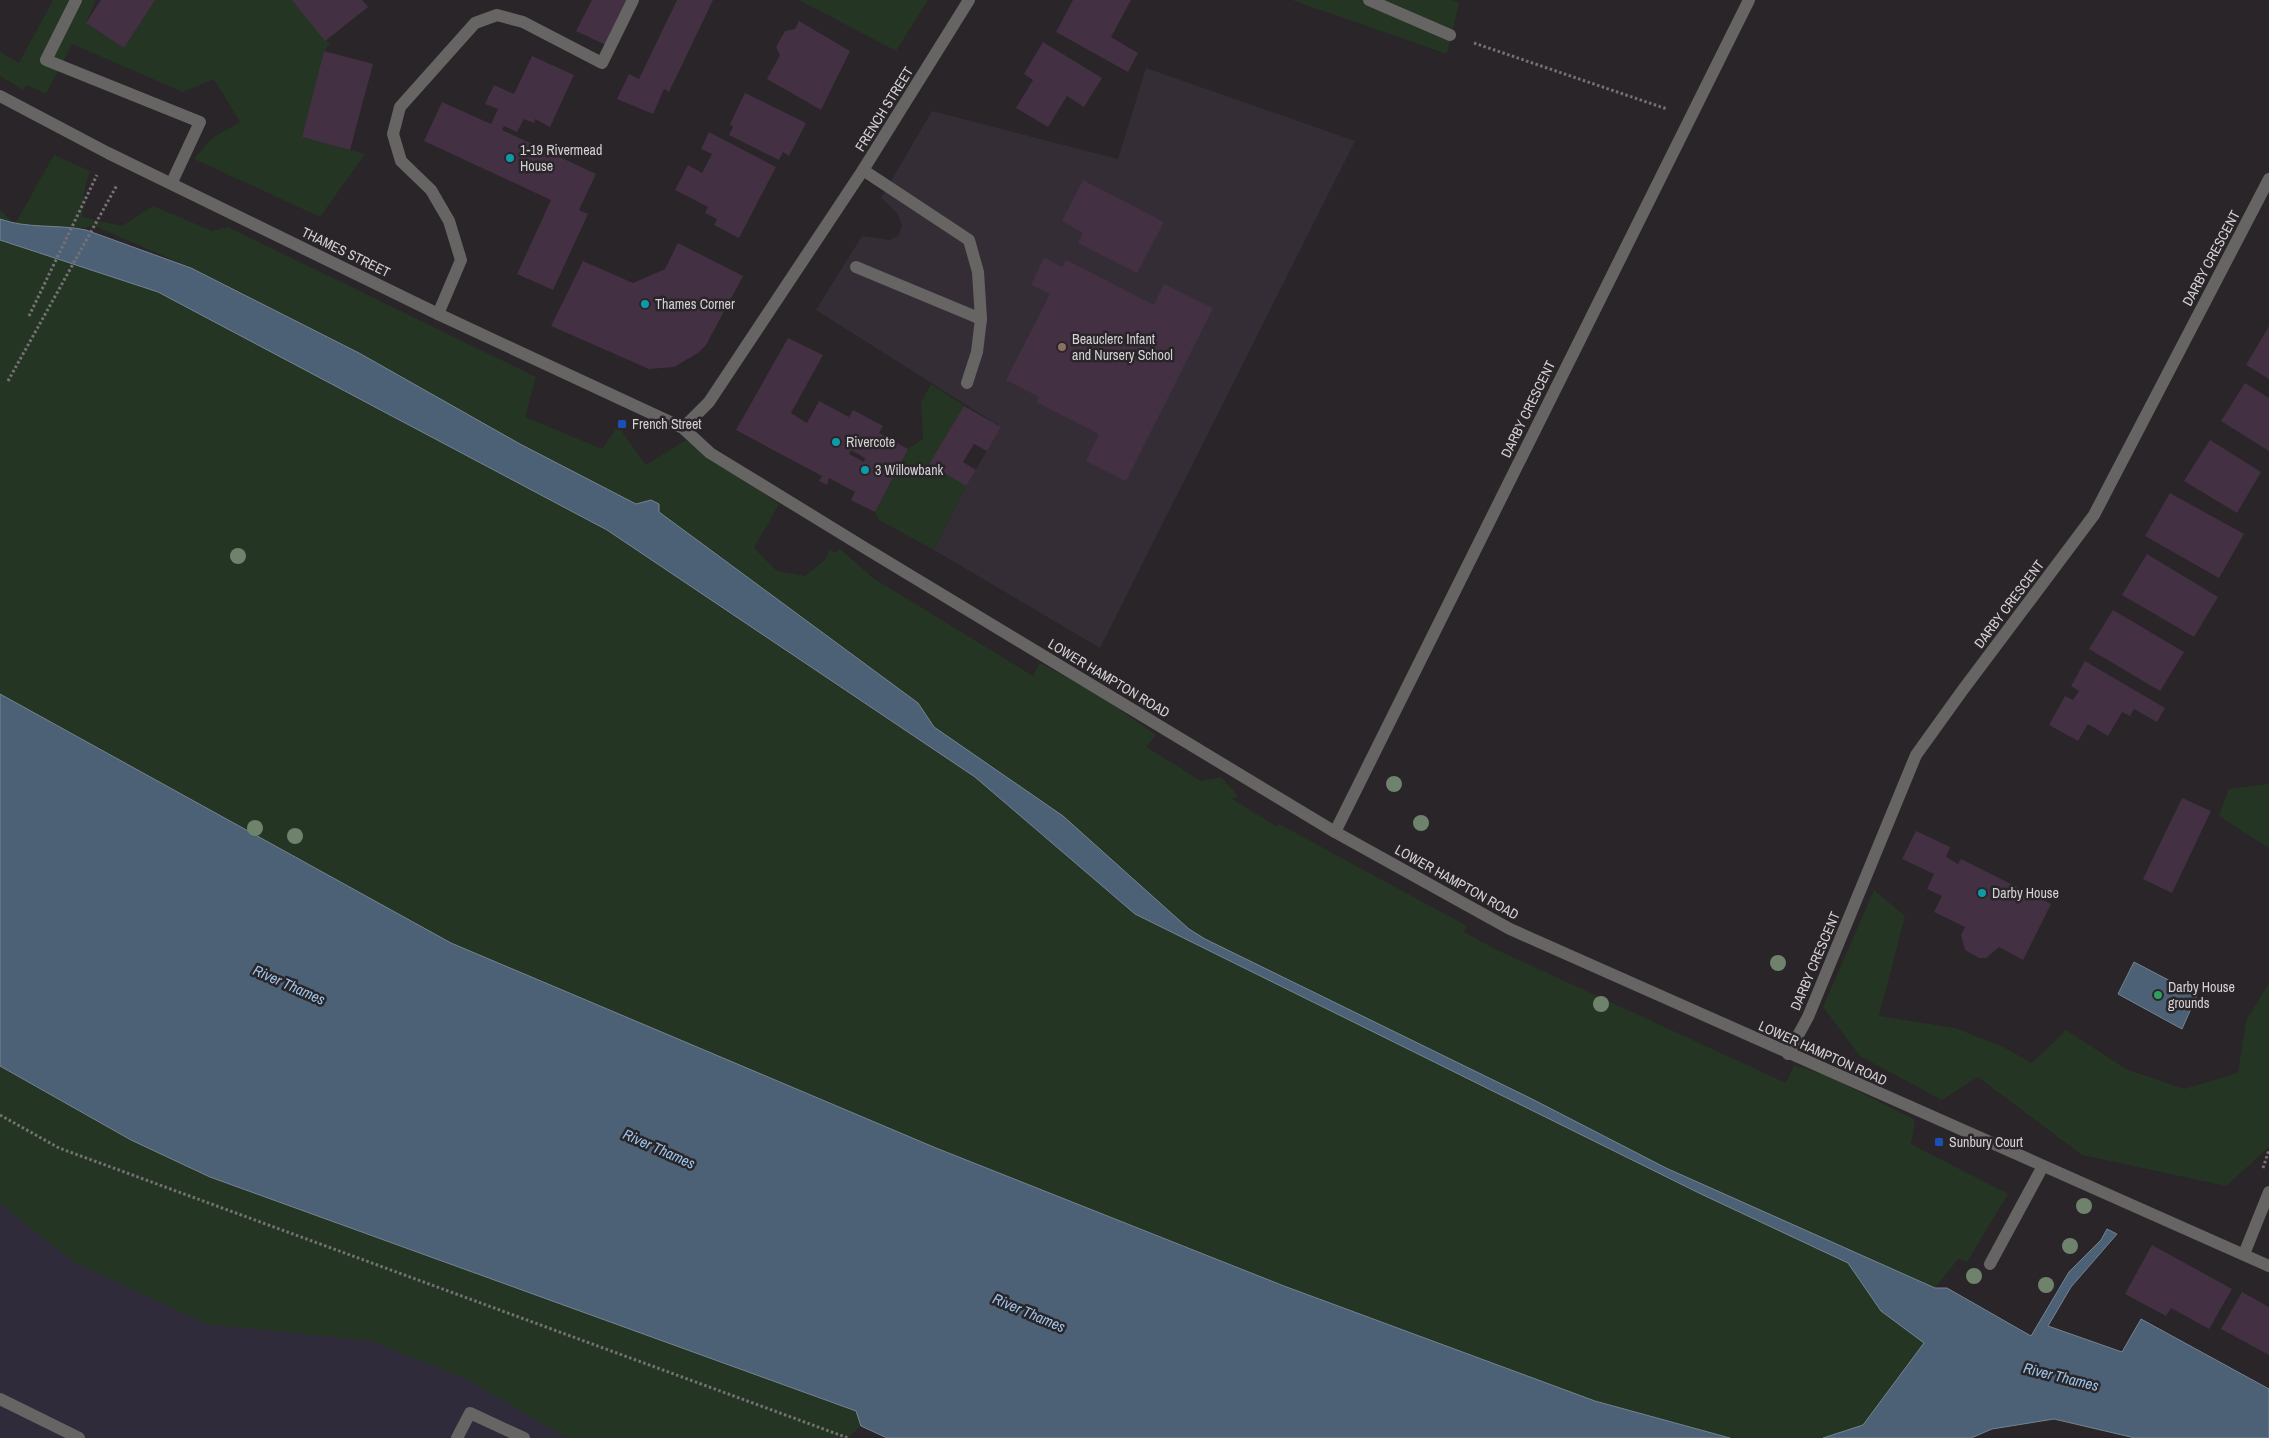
<svg xmlns="http://www.w3.org/2000/svg" width="2269" height="1438" viewBox="0 0 2269 1438" font-family="'Archivo Narrow',sans-serif">
	<style>
		.industrial { fill: #2f2b3b }
		.built { fill: #352d35 }
		.green { fill: #243623; fill-rule: evenodd }
		.water { fill: #4c6176; stroke: #758392 }
		.building { fill: #443043; fill-rule: evenodd }
		.lines { fill: none; stroke-linecap: round; stroke-linejoin: round }
		.path { stroke: #757174; stroke-width: 3; stroke-dasharray: 2.5 2.5; stroke-linecap: butt }
		.minor { stroke: #666563; stroke-width: 12 }
		.tree { fill: #6f826c }
		.culture-dot { fill: #0f9aa8; stroke: #292528; stroke-width: 2 }
		.education-dot { fill: #8d6e63; stroke: #292528; stroke-width: 2 }
		.transit-dot { fill: #1a4fb4; stroke: #292528; stroke-width: 2 }
		.leisure-dot { fill: #2e9e5b; stroke: #292528; stroke-width: 2 }
		.labels { text-anchor: middle; stroke-width: 5; stroke-linejoin: round; paint-order: stroke }
		.street-label { font-size: 14px; fill: #d4d1d4; stroke: #292528 }
		.poi-label { font-size: 14px; fill: #d4d1d4; stroke: #292528; text-anchor: start }
		.water-label { font-size: 15px; font-style: italic; fill: #9cc5ed; stroke: #292528 }
	</style>
	<rect width="100%" height="100%" fill="#292528"/>
	<polygon class="industrial" points="0,1146 759,1438 0,1438"/>
	<polygon class="built" points="1146,68 1355,141 1100,648 934,550 966,486 1001,427 816,310 862,236 890,240 899,235 902,225 897,213 881,198 932,111 1118,159"/>
	<g class="green">
		<polygon points="53,0 96,0 86,23 124,48 155,0 292,0 330,44 324,51 302,137 365,154 320,217 194,159 212,138 240,122 214,79 183,92 72,44 46,94 27,85 23,90 0,76 0,52 19,63"/>
		<polygon points="799,0 928,0 896,51"/>
		<polygon points="1292,0 1451,0 1459,3 1447,54"/>
		<path d="M54 155 90 171 85 187 82 217 122 226 153 206 212 231 228 227 536 377 525 417 602 449 618 426 646 465 686 440 779 504 754 548 777 571 805 576 825 560 830 550 835 553 840 549 873 578 1033 676 1040 663 1102 697 1156 735 1146 747 1201 781 1221 777 1238 796 1232 799 1276 826 1279 824 1467 926 1464 932 1495 949 1786 1083 1794 1065 1828 1076 1915 1120 1911 1144 2008 1194 1967 1262 1958 1259 1935 1288 1962 1338 1877 1438H1730L1595 1401 1294 1311 1201 1253 1143 1230 1118 1239 624 1033 0 723V210L15 224ZM95 226 191 268 298 323 164 296 72 245 80 228ZM366 358 520 444 636 504 651 500 659 512 607 530 602 528ZM935 728 1009 778V779L975 777 956 764Z"/>
		<polygon points="931,384 964,406 929,464 966,486 934,550 879,520 875,512 908,449 923,439 921,402"/>
		<polygon points="2269,784 2269,848 2219,816 2229,789"/>
		<polygon points="1874,890 1905,916 1879,1016 1955,1028 2003,1047 2032,1063 2066,1030 2126,1069 2184,1089 2238,1073 2246,1021 2269,983 2269,1147 2226,1186 2082,1155 1978,1077 1942,1100 1860,1056 1823,1007"/>
		<polygon points="0,1066 131,1140 210,1177 856,1411 861,1426 848,1438 567,1438 468,1380 371,1341 206,1324 74,1262 0,1204"/>
	</g>
	<g class="water">
		<path d="M0 219C27 229 58 224 86 230L191 268 359 353 520 444 636 504 651 500 659 504V512L918 703 934 727 1063 816 1189 929 1205 939 1532 1099 1666 1168 1935 1288H1947L2031 1336 2069 1272 2101 1240 2107 1229 2117 1234 2071 1287 2048 1326 2122 1352 2141 1319 2269 1389V1438H2135L2054 1419 1992 1429 1971 1438H1823L1863 1425 1924 1343 1881 1311 1848 1263 1701 1194 1135 914 975 777 607 530 158 292 0 240Z"/>
		<polygon points="0,694 451,943 936,1148 1284,1286 1595,1401 1730,1438 887,1438 861,1426 856,1411 210,1177 131,1140 0,1066"/>
		<polygon points="2134,962 2197,995 2182,1029 2118,994"/>
	</g>
	<g class="building">
		<polygon points="101,0 155,0 124,48 86,23"/>
		<polygon points="292,0 362,0 368,7 325,41"/>
		<polygon points="592,0 633,0 610,47 576,31"/>
		<polygon points="677,0 713,0 669,92 664,89 653,114 617,99 629,74 639,79"/>
		<polygon points="1073,0 1131,0 1111,37 1138,53 1128,72 1056,32"/>
		<polygon points="799,21 850,51 821,110 767,79 780,55 776,47 785,31 795,29"/>
		<polygon points="1043,42 1102,78 1084,107 1067,96 1048,127 1016,108 1033,80 1024,74"/>
		<polygon points="324,51 373,64 350,150 302,137"/>
		<polygon points="532,56 574,75 550,127 535,119 534,123 524,119 517,132 504,126 502,130 596,174 579,210 588,214 553,290 517,274 551,200 424,141 442,102 491,124 498,109 485,104 494,85 514,94"/>
		<polygon points="745,93 806,123 789,156 783,152 779,160 729,135 733,127 730,124"/>
		<polygon points="709,132 776,167 739,238 714,225 717,219 705,213 708,207 675,190 688,165 702,173 712,154 701,149"/>
		<polygon points="1083,180 1164,222 1137,273 1078,243 1083,233 1062,221"/>
		<polygon points="678,243 743,276 706,345 698,353 674,367 649,369 551,326 583,261 633,283 665,269"/>
		<polygon points="1044,258 1062,267 1066,260 1154,305 1164,284 1213,308 1126,481 1086,461 1099,434 1036,402 1039,397 1006,380 1050,294 1031,285"/>
		<polygon points="2269,326 2269,379 2246,365"/>
		<path d="M788 338 823 355 791 413 807 423 819 401 849 417 853 410 883 426 879 433 908 449 875 512 851 500 855 492 829 478 827 485 819 481 822 476 736 430ZM851 450 865 458 864 462 849 454Z"/>
		<polygon points="2245,383 2269,398 2269,451 2221,421"/>
		<polygon points="964,406 1001,427 987,451 974,444 963,462 976,470 966,486 929,464"/>
		<polygon points="2210,440 2261,472 2237,513 2184,481"/>
		<polygon points="2170,493 2244,534 2219,578 2145,536"/>
		<polygon points="2147,554 2218,597 2194,637 2122,595"/>
		<polygon points="2113,610 2184,652 2160,691 2089,649"/>
		<polygon points="2085,661 2165,708 2157,722 2134,709 2130,716 2122,712 2108,736 2088,724 2078,741 2049,725 2065,696 2073,700 2079,691 2071,686"/>
		<polygon points="2182,798 2211,811 2172,893 2143,879"/>
		<polygon points="1916,831 1950,847 1946,857 1958,864 1961,859 2051,904 2023,960 1999,947 1986,958 1979,958 1965,950 1961,935 1965,927 1934,912 1942,896 1927,889 1934,874 1902,859"/>
		<polygon points="2152,1245 2232,1289 2209,1329 2171,1308 2166,1316 2125,1294"/>
		<polygon points="2242,1292 2269,1307 2269,1355 2221,1329"/>
	</g>
	<g class="lines">
		<g class="path">
			<polyline points="1474,43 1667,109"/>
			<polyline points="29,316 97,175"/>
			<polyline points="8,381 117,185"/>
			<polyline points="0,1115 59,1148 848,1438"/>
			<polyline points="2263,1168 2269,1150"/>
		</g>
		<g class="minor">
			<polyline points="76,0 46,60 200,122 172,182"/>
			<polyline points="1369,0 1450,35"/>
			<polyline points="0,96 108,153 438,314 683,428 710,453 865,548 1335,832 1510,929 2269,1266"/>
			<polyline points="863,170 969,240 978,272 981,319 977,352 967,383"/>
			<polyline points="856,267 981,319"/>
			<polyline points="438,314 461,260 449,221 431,190 401,161 393,134 400,107 475,23 497,15 523,22 602,63 633,0"/>
			<polyline points="683,428 709,402 863,170 969,0"/>
			<polyline points="1335,832 1749,0"/>
			<polyline points="1788,1054 1808,1017 1916,755 1962,691 2094,515 2269,179"/>
			<polyline points="2244,1254 2269,1192"/>
			<polyline points="1990,1264 2043,1166"/>
			<polyline points="0,1399 79,1438"/>
			<polyline points="457,1438 470,1413 524,1438"/>
		</g>
	</g>
	<g class="tree">
		<circle cx="238" cy="556" r="8"/>
		<circle cx="1394" cy="784" r="8"/>
		<circle cx="1421" cy="823" r="8"/>
		<circle cx="255" cy="828" r="8"/>
		<circle cx="295" cy="836" r="8"/>
		<circle cx="1778" cy="963" r="8"/>
		<circle cx="1601" cy="1004" r="8"/>
		<circle cx="2084" cy="1206" r="8"/>
		<circle cx="2070" cy="1246" r="8"/>
		<circle cx="1974" cy="1276" r="8"/>
		<circle cx="2046" cy="1285" r="8"/>
	</g>
	<g class="culture-dot">
		<circle cx="510" cy="158" r="5"/>
		<circle cx="645" cy="304" r="5"/>
		<circle cx="836" cy="442" r="5"/>
		<circle cx="865" cy="470" r="5"/>
		<circle cx="1982" cy="893" r="5"/>
	</g>
	<circle class="education-dot" cx="1062" cy="347" r="5"/>
	<g class="transit-dot">
		<rect x="617" y="419" width="10" height="10" rx="2.5"/>
		<rect x="1934" y="1137" width="10" height="10" rx="2.5"/>
	</g>
	<circle class="leisure-dot" cx="2158" cy="995" r="5"/>
	<g class="labels">
		<g class="street-label">
			<text transform="translate(884 109) rotate(-58)" y="5">FRENCH STREET</text>
			<text transform="translate(346 252) rotate(26)" y="5">THAMES STREET</text>
			<text transform="translate(2211 258) rotate(-62)" y="5">DARBY CRESCENT</text>
			<text transform="translate(1528 409) rotate(-64)" y="5">DARBY CRESCENT</text>
			<text transform="translate(2009 604) rotate(-53)" y="5">DARBY CRESCENT</text>
			<text transform="translate(1109 678) rotate(31)" y="5">LOWER HAMPTON ROAD</text>
			<text transform="translate(1457 882) rotate(29)" y="5">LOWER HAMPTON ROAD</text>
			<text transform="translate(1815 961) rotate(-67)" y="5">DARBY CRESCENT</text>
			<text transform="translate(1823 1053) rotate(24)" y="5">LOWER HAMPTON ROAD</text>
		</g>
		<g class="poi-label">
			<text x="520" y="155">1-19 Rivermead<tspan x="520" dy="16">House</tspan></text>
			<text x="655" y="309">Thames Corner</text>
			<text x="1072" y="344">Beauclerc Infant<tspan x="1072" dy="16">and Nursery School</tspan></text>
			<text x="632" y="429">French Street</text>
			<text x="846" y="447">Rivercote</text>
			<text x="875" y="475">3 Willowbank</text>
			<text x="1992" y="898">Darby House</text>
			<text x="2168" y="992">Darby House<tspan x="2168" dy="16">grounds</tspan></text>
			<text x="1949" y="1147">Sunbury Court</text>
		</g>
		<g class="water-label">
			<text transform="translate(289 985) rotate(24)" y="5">River Thames</text>
			<text transform="translate(659 1149) rotate(24)" y="5">River Thames</text>
			<text transform="translate(1029 1313) rotate(23)" y="5">River Thames</text>
			<text transform="translate(2061 1377) rotate(14)" y="5">River Thames</text>
		</g>
	</g>
</svg>
